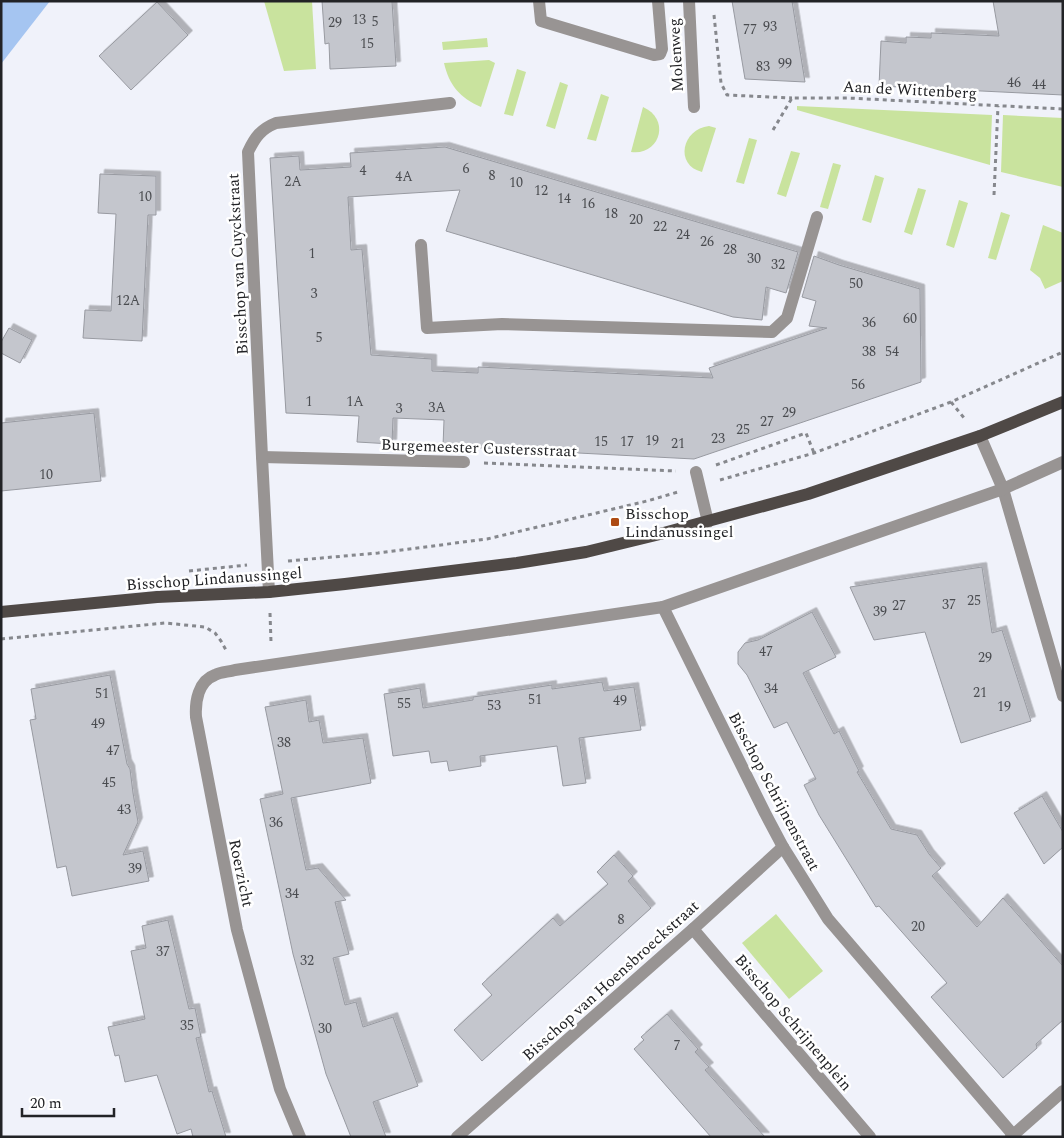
<svg xmlns="http://www.w3.org/2000/svg" width="1064" height="1138" viewBox="0 0 1064 1138" font-family="Spectral,serif">
	<style>
		.green { fill: #c9e39e }
		.water { fill: #a5c5f1 }
		.building { fill: #c4c6cd; stroke: #989aa1; filter: url(#shadow) }
		.lines { fill: none; stroke-linecap: round; stroke-linejoin: round }
		.path { stroke: #86888d; stroke-width: 3; stroke-dasharray: 4 4; stroke-linecap: butt }
		.minor { stroke: #989493; stroke-width: 12 }
		.major { stroke: #4f4946; stroke-width: 12 }
		.poi-dot { fill: #ae4b14; stroke: #fff; stroke-width: 2 }
		.labels { text-anchor: middle; stroke-width: 5; stroke-linejoin: round; paint-order: stroke }
		.number-label { font-size: 14px; fill: #4a4c50 }
		.street-label { font-size: 16px; fill: #222326; stroke: #fff }
		.poi-label { font-size: 16px; fill: #222326; stroke: #fff; text-anchor: start }
	</style>
	<defs>
		<filter id="shadow"><feDropShadow dx="4.5" dy="-4.5" stdDeviation="0" flood-color="#0004"/></filter>
	</defs>
	<rect width="100%" height="100%" fill="#f0f2fa"/>
	<g class="green">
		<polygon points="264,1 312,1 316,69 284,71"/>
		<polygon points="487,38 488,47 443,50 442,42"/>
		<path d="M489 60 495 63 481 107C460 98 449 85 444 63Z"/>
		<polygon points="517,69 526,72 513,116 504,114"/>
		<polygon points="560,82 568,85 555,129 546,126"/>
		<polygon points="601,94 609,97 596,141 587,139"/>
		<polygon points="797,106 992,115 990,165 797,110"/>
		<path d="M643 107C671 119 660 156 631 152Z"/>
		<polygon points="1003,115 1063,118 1063,187 1001,172"/>
		<path d="M709 126 716 128 702 172C674 165 682 129 709 126Z"/>
		<polygon points="749,138 757,140 744,184 736,182"/>
		<polygon points="791,151 800,153 786,197 777,194"/>
		<polygon points="833,163 841,165 828,209 820,207"/>
		<polygon points="875,175 884,178 871,223 862,220"/>
		<polygon points="918,188 926,190 912,235 904,232"/>
		<polygon points="959,200 968,203 954,248 946,245"/>
		<polygon points="1001,212 1010,215 996,260 988,258"/>
		<polygon points="1043,225 1063,233 1063,281 1045,289 1040,278 1030,270"/>
		<polygon points="776,914 823,971 789,999 742,943"/>
	</g>
	<polygon class="water" points="1,1 50,1 1,64"/>
	<g class="building">
		<polygon points="322,1 392,1 396,66 330,69 329,43 325,44"/>
		<polygon points="732,1 792,1 805,82 745,79"/>
		<polygon points="993,1 1063,1 1063,95 879,86 881,41 906,43 906,37 931,38 931,33 999,36"/>
		<polygon points="157,2 188,35 131,90 99,56"/>
		<polygon points="445,147 798,252 786,293 766,287 762,320 733,317 446,231 460,190 348,197 351,250 362,249 371,355 432,359 432,371 478,373 478,367 713,378 709,368 827,328 809,326 816,301 802,297 814,256 839,265 920,289 921,382 694,459 443,446 444,420 419,419 393,418 392,444 357,442 359,416 286,413 270,158 299,156 300,170 351,167 350,153"/>
		<polygon points="100,174 156,176 156,215 148,215 142,341 83,338 85,310 111,311 116,214 98,213"/>
		<polygon points="9,328 32,340 20,363 1,353 1,342"/>
		<polygon points="94,413 101,481 1,491 1,423"/>
		<polygon points="982,567 992,633 1002,630 1031,721 961,743 925,632 874,640 850,587"/>
		<polygon points="812,612 836,657 803,673 834,734 839,731 859,771 857,772 891,829 917,835 929,854 941,868 932,876 977,927 1003,898 1063,966 1063,1020 1036,1044 1037,1048 1003,1078 931,997 947,983 879,906 876,907 819,815 804,785 816,779 787,722 774,728 747,675 738,664 738,652 745,643 758,640"/>
		<polygon points="110,675 127,764 130,769 133,793 138,822 123,855 143,851 149,881 72,896 66,866 57,868 30,720 36,719 31,689"/>
		<polygon points="602,682 604,691 634,687 641,730 579,738 586,783 563,786 557,746 480,756 481,766 449,771 447,761 431,763 429,751 393,756 384,694 420,688 423,708 473,700 473,697 552,685 552,689"/>
		<polygon points="306,700 309,722 319,720 323,743 363,738 371,783 291,798 306,870 318,868 346,900 335,902 349,954 333,958 345,1005 356,1002 363,1027 393,1017 418,1086 373,1102 386,1137 351,1137 326,1074 293,954 260,799 283,794 265,707"/>
		<polygon points="1042,796 1063,832 1063,847 1044,864 1014,813"/>
		<polygon points="614,855 633,876 628,881 651,908 482,1061 454,1030 492,995 482,984 553,918 560,926 608,884 597,872"/>
		<polygon points="168,920 189,1009 195,1008 201,1037 196,1038 209,1092 212,1091 226,1137 193,1137 191,1129 177,1134 157,1075 125,1082 119,1055 115,1056 108,1027 145,1019 131,951 146,948 142,926"/>
		<polygon points="667,1014 698,1049 695,1052 709,1067 705,1070 765,1137 711,1137 634,1049 644,1040 641,1037"/>
	</g>
	<g class="lines">
		<g class="path">
			<polyline points="714,15 721,83 727,95 792,98"/>
			<polyline points="773,130 792,98 848,98 1063,109"/>
			<polyline points="994,195 998,106"/>
			<polyline points="951,402 965,419"/>
			<polyline points="484,463 676,471"/>
			<polyline points="716,465 806,433 814,453"/>
			<polyline points="720,480 814,453 951,402 1063,352"/>
			<polyline points="288,561 378,553 487,539 647,501 678,492"/>
			<polyline points="189,571 247,565"/>
			<polyline points="270,613 271,642"/>
			<polyline points="1,639 165,623 205,627 215,633 221,641 226,650"/>
		</g>
		<g class="minor">
			<polyline points="539,1 541,21 654,55 660,54 662,49 658,1"/>
			<polyline points="689,1 694,107"/>
			<polyline points="421,245 427,328 502,324 772,332 787,318 817,217"/>
			<polyline points="980,436 1003,489 1063,696"/>
			<polyline points="262,457 464,462"/>
			<polyline points="696,472 708,522"/>
			<path d="M269 592 262 457 248 152C255 137 261 129 276 123L450 103"/>
			<polyline points="663,607 765,813 783,847 828,919 1015,1137"/>
			<polyline points="693,929 870,1137"/>
			<path d="M300 1137 280 1089 237 930 196 717C195 702 198 681 215 675 221 672 228 672 235 670L663 607 1003 489 1063 462"/>
			<polyline points="457,1137 693,929 783,847"/>
			<polyline points="1011,1137 1063,1091"/>
		</g>
		<polyline class="major" points="1,612 157,597 269,592 345,584 517,563 586,552 660,534 808,494 980,436 1063,402"/>
	</g>
	<rect class="poi-dot" x="610" y="517" width="10" height="10" rx="2.5"/>
	<g class="labels">
		<g class="number-label">
			<text x="359" y="24">13</text>
			<text x="375" y="26">5</text>
			<text x="335" y="27">29</text>
			<text x="770" y="31">93</text>
			<text x="750" y="34">77</text>
			<text x="367" y="48">15</text>
			<text x="785" y="68">99</text>
			<text x="763" y="71">83</text>
			<text x="1014" y="87">46</text>
			<text x="1039" y="89">44</text>
			<text x="466" y="173">6</text>
			<text x="363" y="175">4</text>
			<text x="492" y="180">8</text>
			<text x="404" y="181">4A</text>
			<text x="293" y="186">2A</text>
			<text x="516" y="187">10</text>
			<text x="541" y="195">12</text>
			<text x="145" y="201">10</text>
			<text x="564" y="203">14</text>
			<text x="588" y="208">16</text>
			<text x="611" y="218">18</text>
			<text x="636" y="224">20</text>
			<text x="660" y="231">22</text>
			<text x="683" y="239">24</text>
			<text x="707" y="246">26</text>
			<text x="730" y="254">28</text>
			<text x="312" y="258">1</text>
			<text x="754" y="263">30</text>
			<text x="778" y="269">32</text>
			<text x="856" y="288">50</text>
			<text x="314" y="298">3</text>
			<text x="128" y="305">12A</text>
			<text x="910" y="323">60</text>
			<text x="869" y="327">36</text>
			<text x="319" y="342">5</text>
			<text x="869" y="356">38</text>
			<text x="892" y="356">54</text>
			<text x="858" y="389">56</text>
			<text x="309" y="406">1</text>
			<text x="355" y="406">1A</text>
			<text x="437" y="412">3A</text>
			<text x="399" y="413">3</text>
			<text x="789" y="417">29</text>
			<text x="767" y="426">27</text>
			<text x="743" y="434">25</text>
			<text x="718" y="443">23</text>
			<text x="652" y="445">19</text>
			<text x="601" y="446">15</text>
			<text x="627" y="446">17</text>
			<text x="678" y="448">21</text>
			<text x="46" y="479">10</text>
			<text x="974" y="605">25</text>
			<text x="949" y="609">37</text>
			<text x="899" y="610">27</text>
			<text x="880" y="616">39</text>
			<text x="766" y="656">47</text>
			<text x="985" y="662">29</text>
			<text x="771" y="693">34</text>
			<text x="980" y="697">21</text>
			<text x="102" y="698">51</text>
			<text x="535" y="704">51</text>
			<text x="620" y="705">49</text>
			<text x="404" y="708">55</text>
			<text x="494" y="710">53</text>
			<text x="1004" y="711">19</text>
			<text x="98" y="728">49</text>
			<text x="284" y="747">38</text>
			<text x="113" y="755">47</text>
			<text x="109" y="787">45</text>
			<text x="124" y="814">43</text>
			<text x="276" y="827">36</text>
			<text x="135" y="873">39</text>
			<text x="292" y="898">34</text>
			<text x="621" y="924">8</text>
			<text x="918" y="931">20</text>
			<text x="163" y="956">37</text>
			<text x="307" y="965">32</text>
			<text x="187" y="1030">35</text>
			<text x="325" y="1033">30</text>
			<text x="677" y="1050">7</text>
		</g>
		<g class="street-label">
			<text transform="translate(675 55) rotate(-93)" y="6">Molenweg</text>
			<text transform="translate(910 89) rotate(3)" y="6">Aan de Wittenberg</text>
			<text transform="translate(237 264) rotate(-93)" y="6">Bisschop van Cuyckstraat</text>
			<text transform="translate(479 447) rotate(2)" y="6">Burgemeester Custersstraat</text>
			<text transform="translate(214 578) rotate(-4)" y="6">Bisschop Lindanussingel</text>
			<text transform="translate(775 791) rotate(62)" y="6">Bisschop Schrijnenstraat</text>
			<text transform="translate(242 873) rotate(78)" y="6">Roerzicht</text>
			<text transform="translate(610 980) rotate(-42)" y="6">Bisschop van Hoensbroeckstraat</text>
			<text transform="translate(794 1022) rotate(50)" y="6">Bisschop Schrijnenplein</text>
		</g>
		<g class="poi-label">
			<text x="625" y="519">Bisschop<tspan x="625" dy="18">Lindanussingel</tspan></text>
		</g>
	</g>
	<rect width="1064" height="1138" fill="none" stroke="#222326" stroke-width="5"/>
	<path d="M22 1108v8h92v-8" fill="none" stroke="#222326" stroke-width="2.5"/>
	<text x="30" y="1108" font-size="15" fill="#222326" stroke="#ffffff" stroke-width="4" paint-order="stroke">20 m</text>
</svg>
